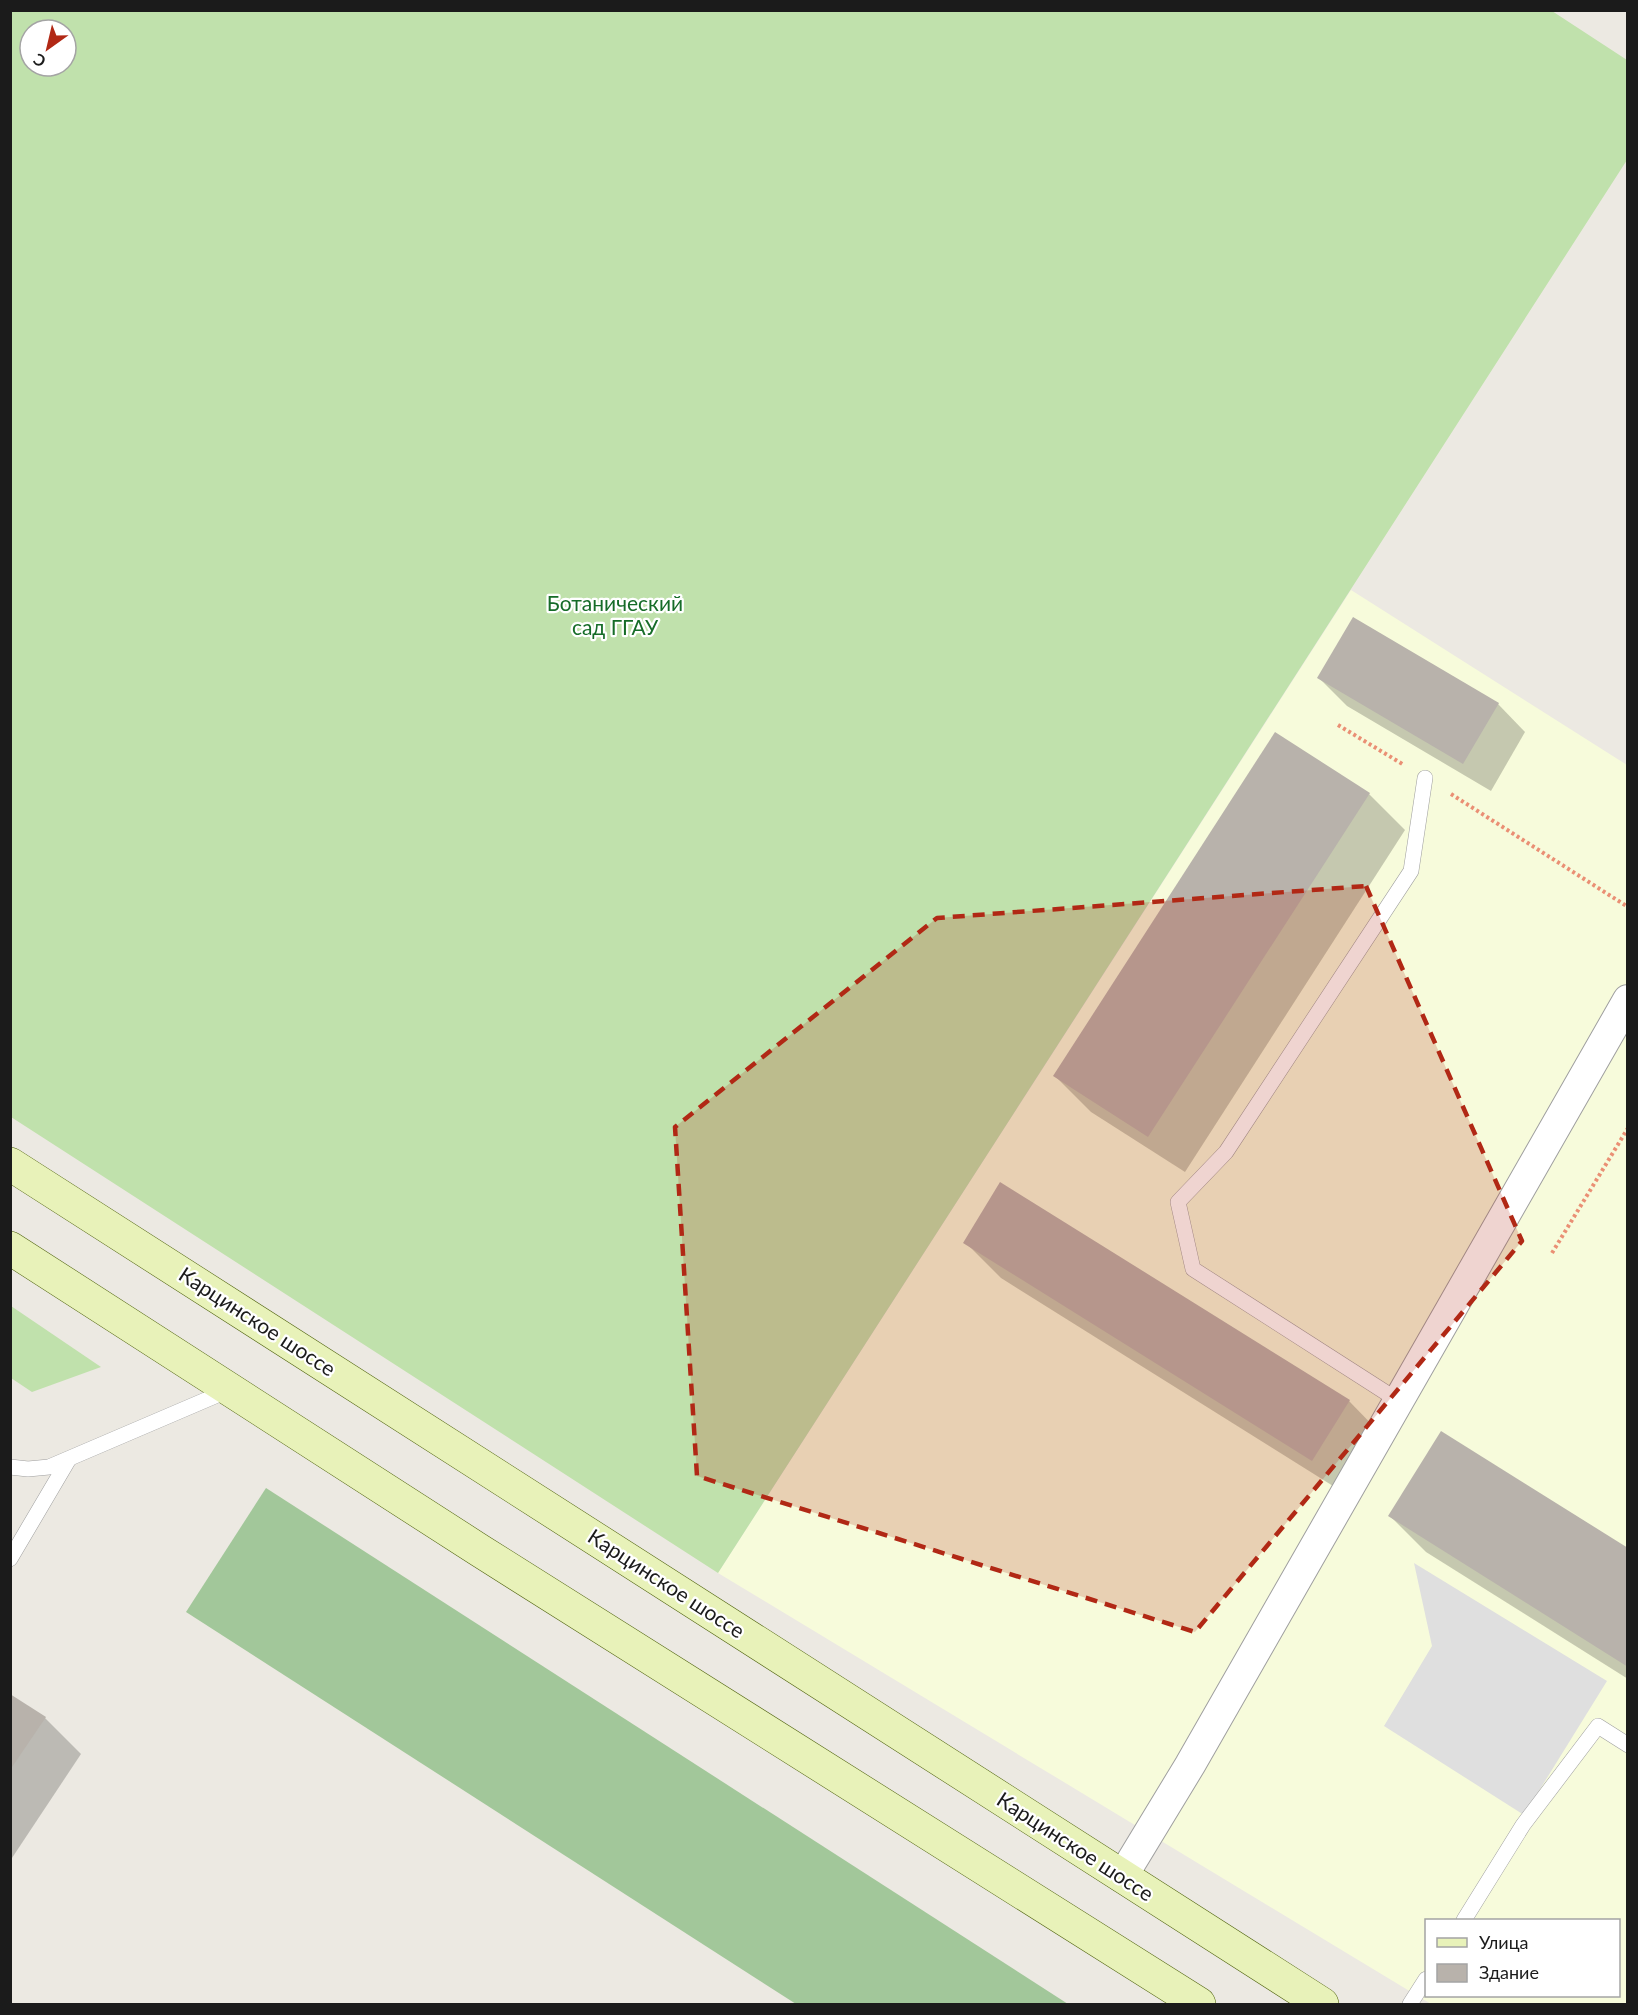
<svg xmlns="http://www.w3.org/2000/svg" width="1638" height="2015" viewBox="0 0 1638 2015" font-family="Lato,sans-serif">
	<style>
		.education { fill: #f7fbdb; fill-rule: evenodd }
		.grass { fill: #c0e1ac; fill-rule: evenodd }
		.forest { fill: #a2c79a }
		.parking { fill: #dfdfdf }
		.shadow { fill: #0003 }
		.building { fill: #b8b2ab }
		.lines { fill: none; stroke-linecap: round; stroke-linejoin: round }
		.lane-casing { stroke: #9f9f9f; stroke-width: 16 }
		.street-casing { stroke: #9f9f9f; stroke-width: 32 }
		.secondary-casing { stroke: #516410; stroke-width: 34 }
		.path { stroke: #ea8f74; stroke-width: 4; stroke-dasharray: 3 3; stroke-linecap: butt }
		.lane { stroke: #fff; stroke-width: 15 }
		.street { stroke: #fff; stroke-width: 30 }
		.secondary { stroke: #e8f2b9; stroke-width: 33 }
		.marked { fill: #b12815; fill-opacity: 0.2; stroke: #b12815; stroke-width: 4.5; stroke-dasharray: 12 8; stroke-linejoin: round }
		.labels { text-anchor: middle; stroke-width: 4.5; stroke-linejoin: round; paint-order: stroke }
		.park-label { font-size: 21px; fill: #166c28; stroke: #fff }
		.street-label { font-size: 21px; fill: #1b1b1b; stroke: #fff }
	</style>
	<rect width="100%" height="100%" fill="#ece9e2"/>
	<path class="education" d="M1351 590 1627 765V2004H1431L718 1573ZM1426 1920H1618V1996H1426Z"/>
	<g class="grass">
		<path d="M1552 11 1627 60V160L718 1573 11 1117V11ZM30 30H66V66H30Z"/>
		<polygon points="10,1307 11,1306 101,1367 32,1392 11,1378"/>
	</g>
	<polygon class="forest" points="266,1488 1068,2004 796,2004 186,1612"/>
	<polygon class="parking" points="1414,1563 1607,1681 1524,1815 1384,1726 1432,1646"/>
	<g class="shadow">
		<polygon points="1319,678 1498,704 1525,732 1491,791 1347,706"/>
		<polygon points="1369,794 1405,830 1185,1172 1091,1112 1055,1076"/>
		<polygon points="965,1242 1349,1401 1385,1438 1349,1496 1001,1278"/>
		<polygon points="1390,1516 1628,1550 1628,1679 1426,1552"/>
		<polygon points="10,1696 45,1718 81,1754 10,1861"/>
	</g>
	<g class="building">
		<polygon points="1353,617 1499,703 1463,764 1317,678"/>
		<polygon points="1275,732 1370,793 1148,1137 1053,1076"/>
		<polygon points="1000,1182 1350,1400 1312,1461 963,1243"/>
		<polygon points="1441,1431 1628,1548 1628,1667 1388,1516"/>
		<polygon points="10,1694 46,1717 10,1770"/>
	</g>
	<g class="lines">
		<defs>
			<g id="lane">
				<polyline points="1399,1401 1193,1269 1178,1202 1226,1152 1411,871 1425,778"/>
				<polyline points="10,1467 28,1469 49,1467 229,1390"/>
				<polyline points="10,1559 69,1459"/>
				<polyline points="1464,1920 1523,1825 1598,1726 1628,1745"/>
				<polyline points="1410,2004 1426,1979"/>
			</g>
			<polyline id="street" points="1122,1877 1190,1765 1628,1000"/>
			<g id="secondary">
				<polyline points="10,1164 1322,2004"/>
				<polyline points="10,1248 479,1550 1199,2004"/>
			</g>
		</defs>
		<use href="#lane" class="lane-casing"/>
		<use href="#street" class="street-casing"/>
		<use href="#secondary" class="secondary-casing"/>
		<g class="path">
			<polyline points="1338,725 1404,765"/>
			<polyline points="1451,794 1628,907"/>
			<polyline points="1552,1253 1628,1128"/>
		</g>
		<use href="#lane" class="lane"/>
		<use href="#street" class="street"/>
		<use href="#secondary" class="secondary"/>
	</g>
	<path class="marked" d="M1366 886 1522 1241 1195 1632 697 1476 675 1127 937 918Z"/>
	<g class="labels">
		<g class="park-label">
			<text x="615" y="611">Ботанический<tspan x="615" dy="24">сад ГГАУ</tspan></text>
		</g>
		<g class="street-label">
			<text transform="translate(257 1322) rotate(33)" y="7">Карцинское шоссе</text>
			<text transform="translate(666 1584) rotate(33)" y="7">Карцинское шоссе</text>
			<text transform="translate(1075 1847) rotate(33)" y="7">Карцинское шоссе</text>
		</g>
	</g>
	<rect width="1638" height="2015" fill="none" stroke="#1b1b1b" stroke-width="24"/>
	<rect x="1425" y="1919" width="195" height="78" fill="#ffffff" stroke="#a4a4a4" stroke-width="1.5"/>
	<rect x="1437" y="1938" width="30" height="9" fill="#e8f2b9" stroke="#a4a4a4" stroke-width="1.5"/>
	<text x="1479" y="1949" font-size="18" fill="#1b1b1b">Улица</text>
	<rect x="1437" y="1964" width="30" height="18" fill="#b8b2ab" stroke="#a4a4a4" stroke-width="1.5"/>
	<text x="1479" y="1979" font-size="18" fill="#1b1b1b">Здание</text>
	<g transform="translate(48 48) rotate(214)"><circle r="28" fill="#ffffff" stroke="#a4a4a4" stroke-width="1.5"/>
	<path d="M0-4.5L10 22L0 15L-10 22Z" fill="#b12815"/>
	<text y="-9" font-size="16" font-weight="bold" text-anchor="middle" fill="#1b1b1b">С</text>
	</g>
</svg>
